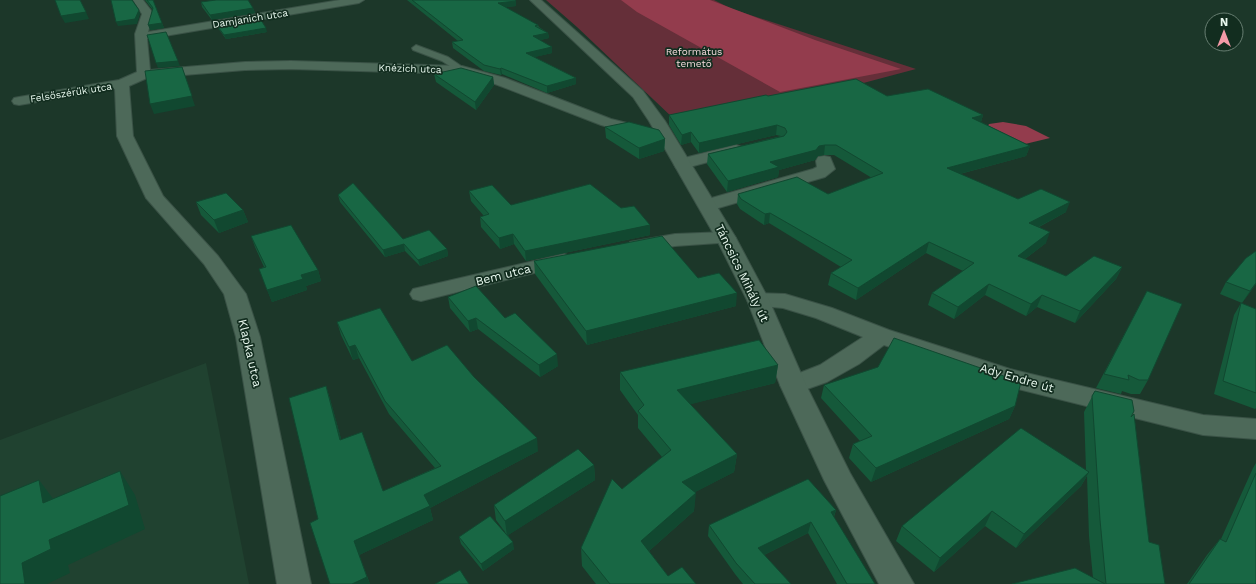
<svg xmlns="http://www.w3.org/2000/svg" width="1256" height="584" viewBox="0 0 1256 584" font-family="'Work Sans',sans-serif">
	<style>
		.built { fill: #204230 }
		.green { fill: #652f39 }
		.forest { fill: #933c4d }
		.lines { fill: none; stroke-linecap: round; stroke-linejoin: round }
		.lane-casing { stroke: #3a5246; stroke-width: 2 }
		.street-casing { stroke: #3a5246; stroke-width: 2 }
		.secondary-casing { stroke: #3a5246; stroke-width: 2 }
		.lane { fill: #4d6959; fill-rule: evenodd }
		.street { fill: #4d6959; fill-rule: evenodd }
		.secondary { fill: #4d6959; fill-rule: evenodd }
		.wall { fill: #15593a }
		.shaded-wall { fill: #114830 }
		.building { fill: #186744; stroke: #114830 }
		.labels { text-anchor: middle; stroke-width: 3.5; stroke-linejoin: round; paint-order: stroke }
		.far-street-label { font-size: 10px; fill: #e7f7ed; stroke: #122d1f }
		.far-park-label { font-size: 10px; fill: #f2d8da; stroke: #122d1f }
		.street-label { font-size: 12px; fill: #e7f7ed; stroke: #122d1f }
	</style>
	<rect width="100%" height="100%" fill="#1c3729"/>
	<polygon class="built" points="206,363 249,584 0,584 0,440"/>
	<polygon class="green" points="546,0 714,0 732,9 916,69 837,90 674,119 577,27"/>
	<g class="forest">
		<polygon points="621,0 710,0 815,40 901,69 780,92 637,12"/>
		<polygon points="1003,122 1026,126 1050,138 1025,144 980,140 989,124"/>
	</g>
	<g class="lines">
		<defs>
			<polygon id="lane" points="416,45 448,57 467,70 465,72 459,72 442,61 413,50 412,48"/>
			<g id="street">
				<polygon points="133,0 143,0 153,13 148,32 340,0 364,0 359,3 147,39 150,70 245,62 291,61 462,66 505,78 611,119 651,129 653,132 651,135 645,137 601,125 495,84 461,74 291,69 245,70 147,78 129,86 133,136 163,196 218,256 246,294 260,337 311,584 277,584 236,337 224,294 204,264 146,198 117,136 115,89 19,105 14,104 12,101 14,98 19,97 119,80 137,72 135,34 142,14"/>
				<polygon points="736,145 742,147 744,150 742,153 682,169 676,168 674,164 676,160"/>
				<polygon points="824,156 830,157 835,169 825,177 708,211 701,209 699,205 701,201 813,169 817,167 816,161 818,157"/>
				<polygon points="726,232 733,234 736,238 733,242 675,246 637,252 630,250 627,246 630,242 675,234"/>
				<polygon points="564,254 571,256 574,260 571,264 421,301 413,299 410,294 413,289"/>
				<polygon points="758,293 785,294 832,308 889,330 1010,369 1203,415 1256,419 1256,439 1203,435 1006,386 884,345 859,364 827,382 793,394 784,391 780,385 784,379 820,365 863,337 816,318 783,308 750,305 747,300 750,295"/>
			</g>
			<polygon id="secondary" points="530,0 541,0 643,91 665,121 736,238 769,300 806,385 850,473 914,584 879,584 824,480 780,385 747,300 716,238 649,121 633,97"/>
		</defs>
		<use href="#lane" class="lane-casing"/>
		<use href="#street" class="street-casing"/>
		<use href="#secondary" class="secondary-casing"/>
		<use href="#lane" class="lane"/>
		<use href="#street" class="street"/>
		<use href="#secondary" class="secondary"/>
	</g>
	<g class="wall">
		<polygon points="145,0 153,0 164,28 150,30 152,9"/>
		<polygon points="407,0 515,0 516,6 505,7 538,25 539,27 548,33 549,38 540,40 552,53 534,57 576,78 576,84 547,93 502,74 501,75 484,71 453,48 452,42 458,41"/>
		<polygon points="201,2 253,8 255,13 212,20 202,7"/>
		<polygon points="216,24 267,32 226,39 218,28"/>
		<polygon points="434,74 493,77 494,85 476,110 436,82"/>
		<polygon points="768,96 887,96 983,115 981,122 1030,146 1026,156 960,174 1018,199 1066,212 1039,227 1046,243 1025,259 1066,276 1122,267 1116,279 1075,323 1037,307 1026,316 985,295 954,319 928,305 932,293 963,271 926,253 856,300 828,285 831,273 841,267 769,223 764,225 740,209 737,204 738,194 828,194 872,178 834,155 824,155 818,156 815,160 779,170 778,177 727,192 707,164 708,154 781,136 776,135 699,153 691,142 681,145 669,125 669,115"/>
		<polygon points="605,127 665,139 664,151 639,159 606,138"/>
		<polygon points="469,191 511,205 650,235 526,261 514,244 500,249 481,227 480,217 484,216 471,201"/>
		<polygon points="338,195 403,239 447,249 448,256 420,266 405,251 385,257 340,202"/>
		<polygon points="196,202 243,210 248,222 219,233 201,215"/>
		<polygon points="251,236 318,270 321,281 306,286 307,290 272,302 259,269 264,267 255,247"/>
		<polygon points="1256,251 1256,284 1242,303 1220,294 1226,282"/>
		<polygon points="534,261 698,278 736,306 587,345 535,274"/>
		<polygon points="1147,291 1148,380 1140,394 1131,394 1122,391 1121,394 1096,388"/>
		<polygon points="448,297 505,318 558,366 540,377 478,329 470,332 450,308"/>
		<polygon points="1241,303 1256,309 1256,408 1255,409 1214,394 1234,315"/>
		<polygon points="337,322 412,361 474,377 538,451 430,508 433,520 359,555 370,584 330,584 318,519 326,386 330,399 341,439 383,491 435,468 389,414 359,358 353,360 341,335"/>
		<polygon points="778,365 775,383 690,404 737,454 734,472 695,492 694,511 649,551 668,576 696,584 596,584 582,566 581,548 622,489 662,457 638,428 638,415 620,390 620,372"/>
		<polygon points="824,385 1015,406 1009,419 871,482 849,458 853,444 860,441 821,398"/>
		<polygon points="1095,391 1131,417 1149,542 1165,584 1012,584 1093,578 1089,536 1087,476 1081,486 1016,548 985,526 934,572 896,541 902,526 1086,470 1084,412"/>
		<polygon points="1256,463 1256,584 1187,584 1207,555 1220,539 1221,539 1253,468"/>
		<polygon points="594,465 595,480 508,535 514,549 483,571 461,544 459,537 505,532 496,520 494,505"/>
		<polygon points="836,510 834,517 875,584 837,584 808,533 764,555 791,584 743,584 735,574 708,536 709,525"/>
	</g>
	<g class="shaded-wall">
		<polygon points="516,1 516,6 498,8 498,3"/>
		<polygon points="253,8 255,13 212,20 210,15"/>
		<polygon points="139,10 140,14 137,24 118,26 116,22"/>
		<polygon points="86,12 89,19 65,23 61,16"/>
		<polygon points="162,23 164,28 150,30 148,25"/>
		<polygon points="266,28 267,32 226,39 224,35"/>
		<polygon points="548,33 549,38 533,42 533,36"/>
		<polygon points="552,47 552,53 527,59 526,53"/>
		<polygon points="178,61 180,66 158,68 156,63"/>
		<polygon points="182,67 195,106 154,114 150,104"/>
		<polygon points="501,68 502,74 501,75 500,69"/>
		<polygon points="493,77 494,85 476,110 475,102"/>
		<polygon points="576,78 576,84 547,93 547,86"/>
		<polygon points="983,115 980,125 972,118"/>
		<polygon points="777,125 776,135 699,153 699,143"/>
		<polygon points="691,132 691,142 681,145 682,135"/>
		<polygon points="665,139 664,151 639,159 639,148"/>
		<polygon points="825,145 824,155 818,156 815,160 779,170 778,177 727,192 728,181 770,162 819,146"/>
		<polygon points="1030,146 1026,156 944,178 947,168"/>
		<polygon points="1070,202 1066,212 1025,234 1029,223"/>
		<polygon points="243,210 248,222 219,233 214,220"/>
		<polygon points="770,213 769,223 764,225 765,214"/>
		<polygon points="650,225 650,235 526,261 525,251"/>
		<polygon points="1050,232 1046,243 1014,267 1018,256"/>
		<polygon points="513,234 514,244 500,249 499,238"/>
		<polygon points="929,242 926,253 856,300 858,288"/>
		<polygon points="404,244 405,251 385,257 383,250"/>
		<polygon points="447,249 448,256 420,266 418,260"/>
		<polygon points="1122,267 1116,279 1075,323 1080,311"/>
		<polygon points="318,270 321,281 306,286 307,290 272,302 267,290 301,275"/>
		<polygon points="1256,283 1256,284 1242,303 1250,291"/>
		<polygon points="989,284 985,295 954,319 958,307"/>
		<polygon points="737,293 736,306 587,345 586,331"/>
		<polygon points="1042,295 1037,307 1026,316 1031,304"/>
		<polygon points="476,318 478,329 470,332 468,321"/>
		<polygon points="355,345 359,358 353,360 349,347"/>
		<polygon points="557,354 558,366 540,377 539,365"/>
		<polygon points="778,365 775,383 676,408 677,390"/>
		<polygon points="326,386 330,399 345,453 340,440"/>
		<polygon points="1015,406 1009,419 871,482 876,468"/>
		<polygon points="537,438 538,451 430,508 433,520 359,555 354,541 424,495"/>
		<polygon points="737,454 734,472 680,500 682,482"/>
		<polygon points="594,465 595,480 507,536 505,521"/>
		<polygon points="120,471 135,495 145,529 68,565 70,573 47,584 25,584 22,563 49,540"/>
		<polygon points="1089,472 1081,486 1016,548 1024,534"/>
		<polygon points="39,480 57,504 43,503"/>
		<polygon points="696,493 694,511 640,559 641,541"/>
		<polygon points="836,510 832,521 831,512"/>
		<polygon points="992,511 985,526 934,572 940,558"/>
		<polygon points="811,522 808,533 756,559 758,548"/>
		<polygon points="513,542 514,549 483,571 481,564"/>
		<polygon points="367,577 370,584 352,584"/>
	</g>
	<g class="building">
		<polygon points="55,0 80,0 86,12 61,16"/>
		<polygon points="111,0 132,0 139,10 135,19 116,22"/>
		<polygon points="147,0 153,0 162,23 148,25 153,8"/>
		<polygon points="216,0 248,0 253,8 210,15 201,2"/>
		<polygon points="412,0 515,0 516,1 498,3 538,25 535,26 548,33 533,36 552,47 526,53 576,78 547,86 501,68 500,69 484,65 452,42 463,40"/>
		<polygon points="259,17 266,28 224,35 216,24"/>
		<polygon points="166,32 178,61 156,63 147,35"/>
		<polygon points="182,67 192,96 150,104 145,71"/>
		<polygon points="461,68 493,77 475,102 434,74"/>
		<polygon points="856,79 887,96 928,89 983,115 972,118 1030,146 947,168 1018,199 1041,189 1070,202 1029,223 1050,232 1018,256 1066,276 1094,256 1122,267 1080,311 1042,295 1031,304 989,284 958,307 932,293 974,263 929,242 858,288 831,273 852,260 770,213 765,214 741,199 738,194 797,177 828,194 883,173 836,145 825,145 819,146 816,150 770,162 779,167 728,181 708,154 784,136 787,132 785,128 777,125 699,143 691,132 682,135 669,115 766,95 768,96"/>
		<polygon points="629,122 659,130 665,139 639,148 605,127"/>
		<polygon points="353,183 403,239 429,230 447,249 418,260 404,244 383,250 338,195"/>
		<polygon points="590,184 621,208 634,206 650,225 525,251 513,234 499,238 480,217 489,214 469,191 492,185 511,205"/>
		<polygon points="226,193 243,210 214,220 196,202"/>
		<polygon points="291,225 318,270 301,275 303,279 267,290 259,269 266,267 251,236"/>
		<polygon points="662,236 698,278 719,273 737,293 586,331 534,261"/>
		<polygon points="1256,251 1256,283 1250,291 1226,282 1246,258"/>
		<polygon points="476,286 505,318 515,313 557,354 539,365 476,318 468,321 448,297"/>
		<polygon points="1147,291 1182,304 1148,380 1139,380 1128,375 1129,380 1104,374"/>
		<polygon points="1241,303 1256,309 1256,393 1223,381"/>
		<polygon points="380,308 412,361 447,345 474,377 537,438 424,495 430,506 354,541 367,577 352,584 330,584 310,523 318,519 289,398 326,386 340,440 362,432 383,491 441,466 385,401 355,345 349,347 337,322"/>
		<polygon points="894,338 1021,382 1015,406 876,468 853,444 872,436 824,385 878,367"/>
		<polygon points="759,340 778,365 677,390 737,454 682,482 696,493 641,541 668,576 682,567 696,584 610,584 581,548 612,479 622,489 671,450 638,411 644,405 620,372"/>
		<polygon points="1095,391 1132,400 1134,411 1131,417 1134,414 1149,542 1159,545 1165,584 1106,584 1100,520 1092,396"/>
		<polygon points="1021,428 1089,472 1024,534 992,511 940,558 902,526"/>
		<polygon points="578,449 594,465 505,521 494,505"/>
		<polygon points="120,471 129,505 49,540 51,549 22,563 25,584 0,584 0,496 39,480 43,503"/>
		<polygon points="1256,473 1256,584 1189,584 1220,539 1226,542"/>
		<polygon points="808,479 836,510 831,512 875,584 847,584 811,522 758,548 791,584 755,584 736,563 709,525"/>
		<polygon points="490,516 513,542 481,564 459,537"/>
		<polygon points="1075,568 1105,584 1012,584"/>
		<polygon points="460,570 469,584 435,584"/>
	</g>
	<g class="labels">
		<g class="far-street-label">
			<text transform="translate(250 18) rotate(-9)" y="4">Damjanich utca</text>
			<text transform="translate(410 68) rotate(2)" y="4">Knézich utca</text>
			<text transform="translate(71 92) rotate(-9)" y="4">Felsőszérűk utca</text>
		</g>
		<g class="far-park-label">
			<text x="694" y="55">Református<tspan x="694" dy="12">temető</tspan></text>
		</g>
		<g class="street-label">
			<text transform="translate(742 273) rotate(64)" y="4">Táncsics Mihály út</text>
			<text transform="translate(503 275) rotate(-14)" y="4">Bem utca</text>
			<text transform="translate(250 353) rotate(77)" y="4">Klapka utca</text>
			<text transform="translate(1017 378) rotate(16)" y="4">Ady Endre út</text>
		</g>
	</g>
	<g transform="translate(1224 32)"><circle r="19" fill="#122d1f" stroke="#677e71"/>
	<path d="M0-3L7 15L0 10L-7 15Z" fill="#f39aa7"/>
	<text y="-6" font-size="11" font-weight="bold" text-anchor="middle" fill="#e7f7ed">N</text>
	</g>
</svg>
